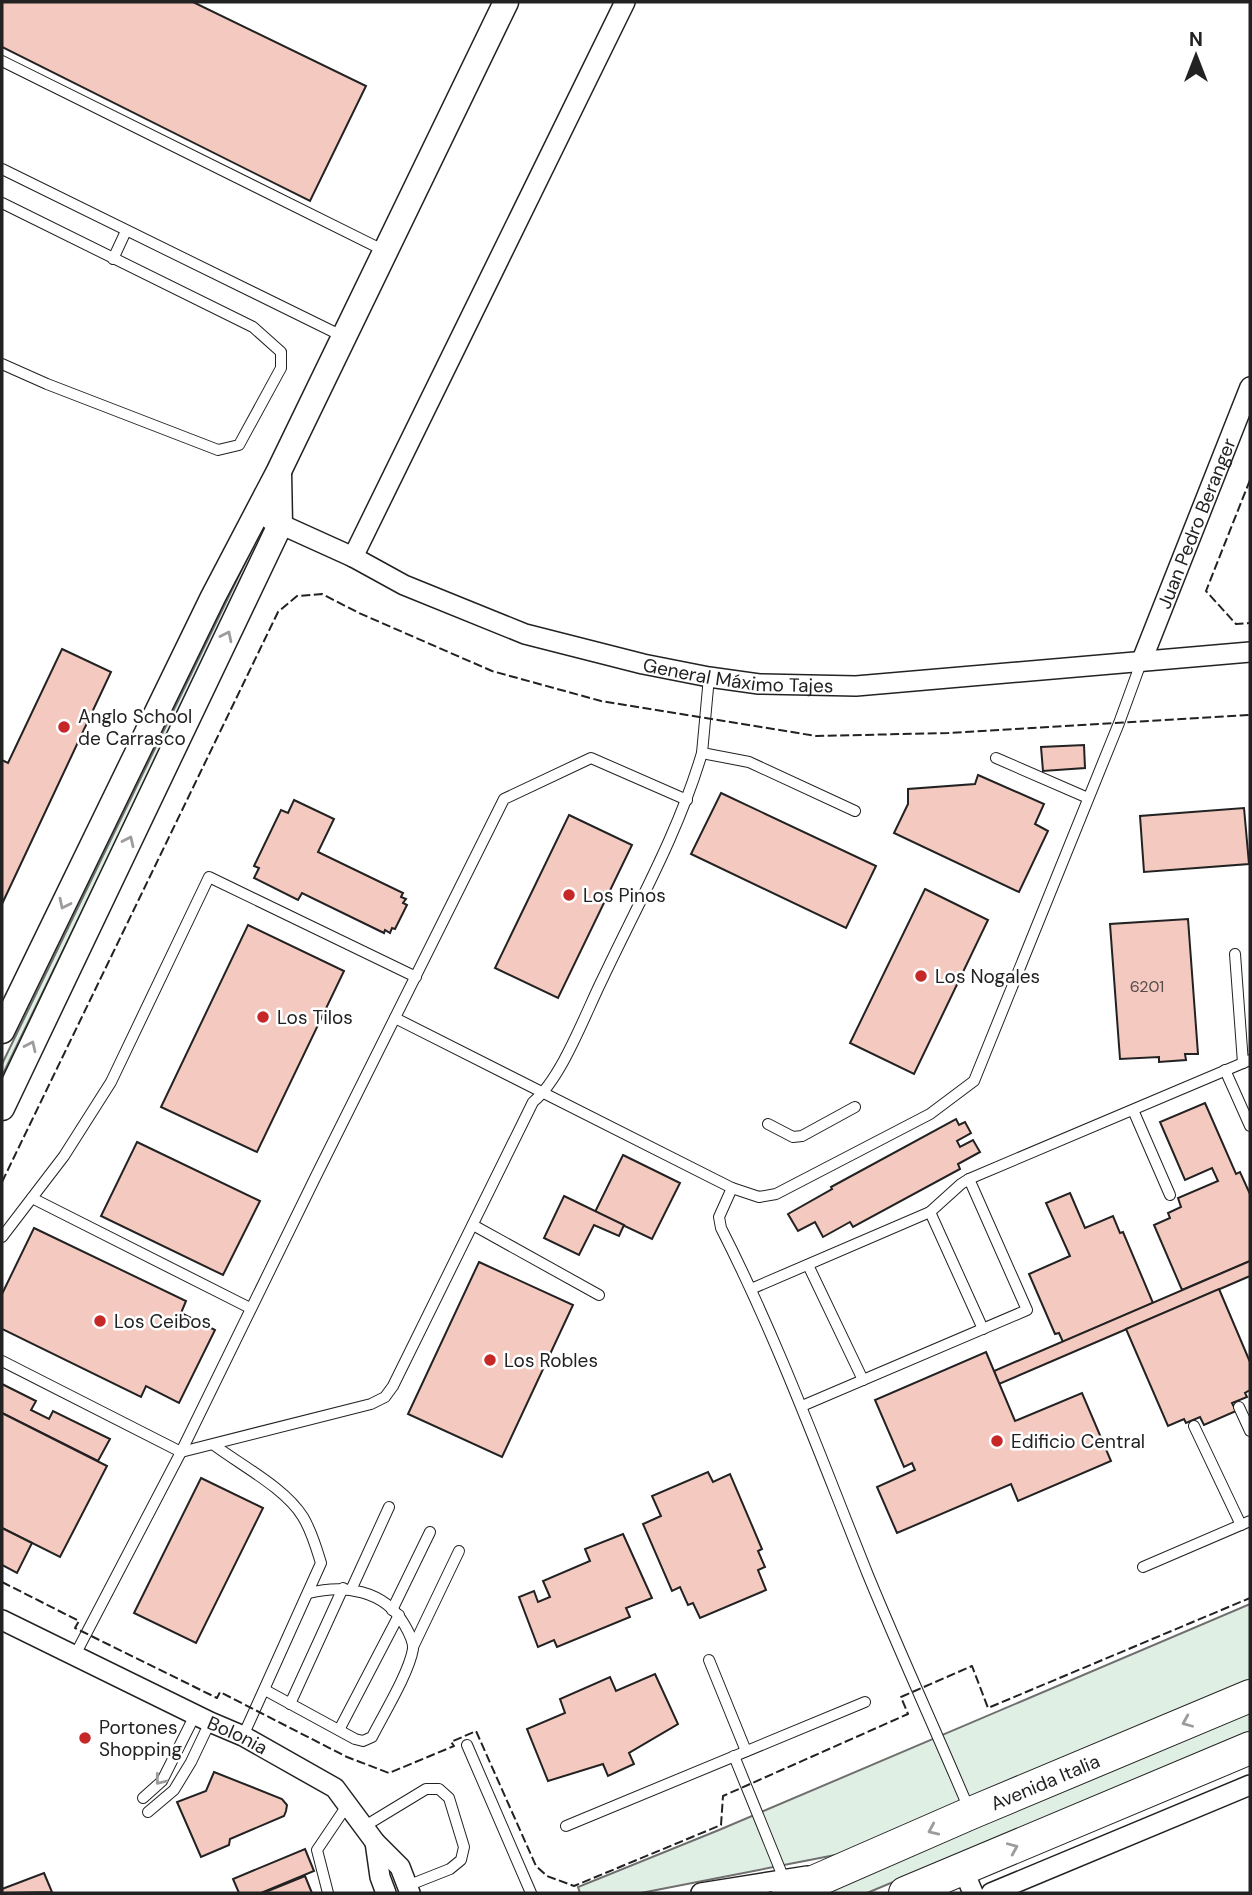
<svg xmlns="http://www.w3.org/2000/svg" width="1252" height="1895" viewBox="0 0 1252 1895" font-family="'DM Sans',sans-serif">
	<style>
		.green { fill: #e0efe3; stroke: #6f6f6f; stroke-width: 2 }
		.building { fill: #f3c9c0; stroke: #222; stroke-width: 2 }
		.lines { fill: none; stroke-linecap: round; stroke-linejoin: round }
		.service-casing { stroke: #222; stroke-width: 12 }
		.minor-casing { stroke: #222; stroke-width: 22 }
		.tertiary-casing { stroke: #222; stroke-width: 27 }
		.primary-casing { stroke: #222; stroke-width: 34 }
		.service { stroke: #fff; stroke-width: 10 }
		.minor { stroke: #fff; stroke-width: 19 }
		.tertiary { stroke: #fff; stroke-width: 24 }
		.primary { stroke: #fff; stroke-width: 32 }
		.fence { stroke: #222; stroke-width: 2; stroke-dasharray: 9 3.5; stroke-linecap: butt }
		.oneway { stroke: #9c9c9c }
		.poi-dot { fill: #c62828; stroke: #fff; stroke-width: 2.5 }
		.labels { text-anchor: middle; stroke-width: 5; stroke-linejoin: round; paint-order: stroke }
		.number-label { font-size: 16px; fill: #564c4a }
		.street-label { font-size: 19px; fill: #222; stroke: #fff }
		.poi-label { font-size: 19px; fill: #222; stroke: #fff; text-anchor: start }
	</style>
	<rect width="100%" height="100%" fill="#fff"/>
	<g class="green">
		<polygon points="260,532 265,534 264,537 2,1076 2,1064"/>
		<polygon points="1250,1604 1250,1692 866,1849 641,1893 580,1893 578,1887 719,1830"/>
		<polygon points="1250,1711 1250,1733 867,1893 814,1893"/>
	</g>
	<g class="building">
		<polygon points="2,2 193,2 366,86 310,201 2,47"/>
		<polygon points="62,649 111,672 2,904 2,760 8,763"/>
		<polygon points="1084,745 1085,768 1043,771 1041,747"/>
		<polygon points="978,775 1044,804 1035,824 1048,831 1019,892 894,833 908,804 908,789 975,784"/>
		<polygon points="721,793 876,866 846,928 691,854"/>
		<polygon points="294,800 334,819 318,852 403,893 401,897 406,899 403,903 407,905 395,929 392,928 390,933 385,930 384,933 302,893 298,900 254,878 259,868 254,866 281,810 288,813"/>
		<polygon points="1244,808 1249,864 1144,872 1140,816"/>
		<polygon points="569,815 632,845 558,998 495,968"/>
		<polygon points="925,889 988,920 914,1074 850,1043"/>
		<polygon points="1188,919 1198,1054 1185,1054 1186,1060 1159,1062 1159,1057 1120,1059 1110,924"/>
		<polygon points="248,925 344,971 257,1152 161,1107"/>
		<polygon points="1205,1103 1236,1174 1240,1172 1250,1194 1250,1261 1182,1290 1154,1225 1170,1218 1168,1213 1181,1207 1178,1198 1218,1181 1212,1168 1185,1180 1160,1122"/>
		<polygon points="956,1119 959,1125 965,1122 971,1133 957,1141 960,1147 973,1140 980,1152 958,1164 960,1169 853,1227 850,1222 823,1237 815,1222 798,1231 788,1214 832,1189 831,1187"/>
		<polygon points="137,1142 260,1201 223,1275 101,1216"/>
		<polygon points="623,1155 680,1183 652,1239 595,1212"/>
		<polygon points="1070,1193 1085,1228 1113,1216 1120,1233 1123,1232 1153,1303 1063,1342 1059,1333 1055,1334 1029,1274 1070,1256 1046,1203"/>
		<polygon points="564,1196 624,1225 619,1236 594,1225 579,1255 544,1238"/>
		<polygon points="34,1228 186,1301 181,1313 215,1330 179,1403 146,1386 141,1397 2,1329 2,1294"/>
		<polygon points="1250,1261 1250,1276 999,1384 994,1371"/>
		<polygon points="479,1262 573,1305 502,1457 408,1414"/>
		<polygon points="1219,1289 1250,1362 1250,1390 1245,1393 1247,1397 1232,1403 1236,1411 1204,1425 1200,1417 1186,1423 1184,1419 1168,1426 1126,1329"/>
		<polygon points="986,1352 1015,1421 1082,1393 1111,1461 1018,1501 1011,1484 897,1533 877,1487 915,1470 912,1463 904,1467 875,1400"/>
		<polygon points="2,1384 36,1401 31,1410 49,1419 53,1411 110,1439 98,1461 2,1413"/>
		<polygon points="2,1413 107,1466 60,1557 2,1528"/>
		<polygon points="708,1472 713,1482 730,1474 762,1549 758,1551 765,1567 758,1570 766,1590 700,1618 693,1603 688,1605 680,1587 672,1591 643,1524 661,1516 652,1496"/>
		<polygon points="201,1478 263,1508 196,1643 134,1613"/>
		<polygon points="2,1528 32,1543 17,1573 2,1565"/>
		<polygon points="623,1534 652,1598 626,1608 630,1617 557,1647 554,1640 538,1647 519,1597 534,1591 538,1602 550,1597 543,1581 590,1561 585,1549"/>
		<polygon points="655,1674 678,1724 629,1753 634,1764 608,1776 603,1764 548,1781 527,1729 565,1713 560,1699 610,1677 616,1691"/>
		<polygon points="214,1772 282,1799 287,1805 286,1811 284,1816 230,1839 229,1845 201,1857 177,1802 206,1791"/>
		<polygon points="305,1849 314,1871 261,1893 239,1893 233,1879"/>
		<polygon points="44,1873 52,1892 2,1893 2,1889"/>
		<polygon points="305,1876 312,1893 263,1893"/>
	</g>
	<g class="lines">
		<defs>
			<g id="service">
				<polyline points="2,61 385,251"/>
				<polyline points="2,169 342,336"/>
				<polyline points="2,203 253,327 281,352 281,368 239,445 218,450 47,384 2,364"/>
				<polyline points="113,259 126,231"/>
				<polyline points="709,677 702,753 749,762 855,811"/>
				<polyline points="996,758 1088,798"/>
				<polyline points="1235,954 1243,1063"/>
				<polyline points="395,1018 732,1188 759,1197 776,1194 930,1114 974,1081 1119,723 1142,660"/>
				<polyline points="1225,1070 1250,1126"/>
				<polyline points="1133,1110 1170,1195"/>
				<polyline points="768,1124 793,1137 802,1136 855,1107"/>
				<path d="M732 1188 719 1217 721 1228C778 1340 821 1458 868 1575 900 1653 936 1731 969 1809"/>
				<polyline points="32,1198 250,1308"/>
				<polyline points="930,1212 983,1329"/>
				<polyline points="473,1225 599,1295"/>
				<polyline points="2,1237 64,1156 111,1082 209,877 416,977"/>
				<polyline points="808,1265 863,1380"/>
				<polyline points="751,1289 930,1212 961,1184 969,1179 1250,1060"/>
				<path d="M2 1361 181 1452 371 1404 385 1397 393 1386 533 1102C562 1078 585 1014 603 978 638 904 679 831 702 753"/>
				<polyline points="802,1406 1027,1310 969,1179"/>
				<polyline points="1239,1407 1250,1431"/>
				<polyline points="1194,1426 1241,1525"/>
				<path d="M214 1445C242 1466 285 1488 303 1517 312 1532 316 1547 321 1563L243 1736"/>
				<polyline points="1143,1567 1250,1521"/>
				<polyline points="351,1590 389,1507"/>
				<polyline points="392,1610 430,1532"/>
				<polyline points="413,1647 459,1551"/>
				<polyline points="75,1655 181,1452 316,1176 504,799 591,758 687,800"/>
				<polyline points="709,1660 746,1751"/>
				<path d="M265 1690 355 1739 363 1741 372 1737C383 1715 409 1673 413 1649 414 1641 408 1631 404 1624 384 1590 344 1584 309 1593"/>
				<polyline points="290,1704 343,1588"/>
				<polyline points="339,1730 399,1615"/>
				<polyline points="467,1745 531,1893"/>
				<polyline points="734,1756 784,1879"/>
				<polyline points="143,1798 162,1781 195,1715"/>
				<polyline points="148,1812 174,1790 191,1762 210,1722"/>
				<polyline points="365,1826 426,1789 439,1789 449,1798 464,1847 461,1860 450,1869 407,1886"/>
				<polyline points="566,1826 865,1702"/>
				<polyline points="328,1893 317,1850 348,1804"/>
			</g>
			<g id="minor">
				<path id="s1" d="M269 519 353 557 404 585 525 634 643 664 709 677 759 684 856 686 1250 652"/>
				<polyline points="353,557 625,2"/>
				<path id="s2" d="M1142 660 1250 387"/>
				<path id="s3" d="M2 1620 210 1722 243 1736 335 1788 375 1842 400 1867 410 1893"/>
				<polyline points="375,1842 380,1877 386,1893"/>
				<polyline points="963,1869 973,1893"/>
				<polyline points="701,1893 807,1876"/>
				<polyline points="991,1893 1250,1785"/>
			</g>
			<g id="tertiary">
				<polyline points="2,1031 213,597 279,471 506,2"/>
				<polyline points="2,1108 280,525 279,472"/>
			</g>
			<g id="primary">
				<path id="s4" d="M788 1893 971 1813 1250 1696"/>
				<polyline points="905,1893 1250,1748"/>
			</g>
		</defs>
		<use href="#service" class="service-casing"/>
		<use href="#minor" class="minor-casing"/>
		<use href="#tertiary" class="tertiary-casing"/>
		<use href="#primary" class="primary-casing"/>
		<use href="#service" class="service"/>
		<use href="#minor" class="minor"/>
		<use href="#tertiary" class="tertiary"/>
		<use href="#primary" class="primary"/>
		<g class="fence">
			<polyline points="1250,480 1206,591 1236,624 1250,623"/>
			<polyline points="2,1182 278,612 297,596 322,594 359,613 492,671 601,701 816,736 948,733 1250,715"/>
			<polyline points="2,1582 79,1621 75,1628 217,1698 220,1692 347,1757 389,1773 454,1746 451,1742 476,1731 536,1866 547,1876 574,1886 721,1825 723,1796 908,1714 901,1697 972,1666 988,1708 1250,1598"/>
		</g>
	</g>
	<defs><path id="oneway-chevron" d="M-2-3.5L2.5 0L-2 3.5" fill="none" stroke-width="1.6" stroke-linecap="round" stroke-linejoin="round" transform="scale(1.75)"/></defs>
	<g class="oneway">
		<use href="#oneway-chevron" transform="translate(227 636) rotate(-64)"/>
		<use href="#oneway-chevron" transform="translate(129 841) rotate(-65)"/>
		<use href="#oneway-chevron" transform="translate(64 904) rotate(116)"/>
		<use href="#oneway-chevron" transform="translate(31 1046) rotate(-65)"/>
		<use href="#oneway-chevron" transform="translate(1187 1722) rotate(157)"/>
		<use href="#oneway-chevron" transform="translate(160 1780) rotate(128)"/>
		<use href="#oneway-chevron" transform="translate(933 1830) rotate(156)"/>
		<use href="#oneway-chevron" transform="translate(1013 1848) rotate(-23)"/>
	</g>
	<g class="poi-dot">
		<circle cx="64" cy="727" r="7"/>
		<circle cx="569" cy="895" r="7"/>
		<circle cx="921" cy="976" r="7"/>
		<circle cx="263" cy="1017" r="7"/>
		<circle cx="100" cy="1321" r="7"/>
		<circle cx="490" cy="1360" r="7"/>
		<circle cx="997" cy="1441" r="7"/>
		<circle cx="85" cy="1738" r="7"/>
	</g>
	<g class="labels">
		<g class="number-label">
			<text x="1147" y="992">6201</text>
		</g>
		<g class="street-label">
			<text dy="7" stroke="none"><textPath href="#s2" startOffset="147">Juan Pedro Beranger</textPath></text>
			<text dy="7" stroke="none"><textPath href="#s1" startOffset="499">General Máximo Tajes</textPath></text>
			<text dy="7" stroke="none"><textPath href="#s3" startOffset="262">Bolonia</textPath></text>
			<text dy="7" stroke="none"><textPath href="#s4" startOffset="280">Avenida Italia</textPath></text>
		</g>
		<g class="poi-label">
			<text x="78" y="723">Anglo School<tspan x="78" dy="22">de Carrasco</tspan></text>
			<text x="583" y="902">Los Pinos</text>
			<text x="935" y="983">Los Nogales</text>
			<text x="277" y="1024">Los Tilos</text>
			<text x="114" y="1328">Los Ceibos</text>
			<text x="504" y="1367">Los Robles</text>
			<text x="1011" y="1448">Edificio Central</text>
			<text x="99" y="1734">Portones<tspan x="99" dy="22">Shopping</tspan></text>
		</g>
	</g>
	<rect width="1252" height="1895" fill="none" stroke="#222222" stroke-width="7"/>
	<g transform="translate(1196 56)" stroke="#ffffff" stroke-width="5" paint-order="stroke">
	<path d="M0-5L12 26L0 18L-12 26Z" fill="#222222"/>
	<text y="-10" font-size="19" font-weight="bold" text-anchor="middle" fill="#222222">N</text>
	</g>
</svg>
